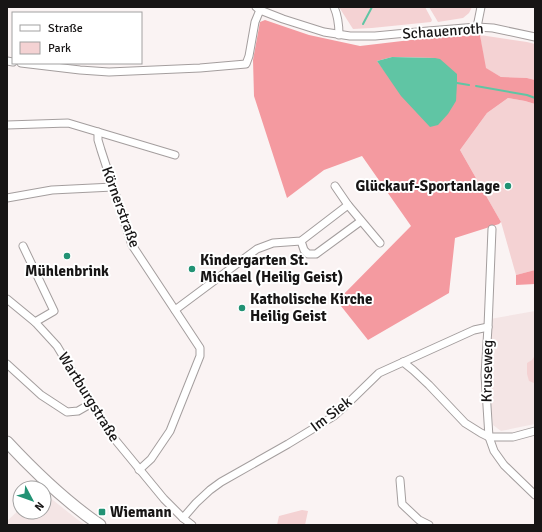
<svg xmlns="http://www.w3.org/2000/svg" width="542" height="532" viewBox="0 0 542 532" font-family="Signika,sans-serif">
	<style>
		.built { fill: #f4e5e5 }
		.green { fill: #f4d2d3 }
		.forest { fill: #f49aa0; fill-rule: evenodd }
		.water { fill: #60c5a4 }
		.lines { fill: none; stroke-linecap: round; stroke-linejoin: round }
		.stream { stroke: #60c5a4; stroke-width: 2 }
		.street-casing { stroke: #a49e9e; stroke-width: 9 }
		.primary-casing { stroke: #a49e9e; stroke-width: 13 }
		.street { stroke: #fff; stroke-width: 7 }
		.primary { stroke: #fff; stroke-width: 11 }
		.poi-dot { fill: #229274; stroke: #fff; stroke-width: 1.5 }
		.labels { text-anchor: middle; stroke-width: 4; stroke-linejoin: round; paint-order: stroke }
		.street-label { font-size: 15px; fill: #171515; stroke: #fff }
		.poi-label { font-size: 15px; font-weight: bold; fill: #171515; stroke: #fff; text-anchor: start }
	</style>
	<rect width="100%" height="100%" fill="#faf3f3"/>
	<g class="built">
		<polygon points="535,311 535,424 501,431 493,425 489,384 490,319"/>
		<polygon points="44,493 78,520 85,525 7,525 7,521 20,509 20,512 44,512"/>
	</g>
	<g class="green">
		<polygon points="339,7 425,7 432,20 431,22 372,28 353,29"/>
		<polygon points="429,7 472,7 469,13 463,18 438,22"/>
		<polygon points="480,35 527,42 535,44 535,80 527,78 501,77 485,68"/>
		<polygon points="508,98 525,101 535,104 535,270 516,275 501,222 460,150 487,113"/>
		<polygon points="534,357 535,357 535,383 534,383 529,381 527,374 527,363 532,360"/>
		<polygon points="302,510 308,511 305,525 277,525 279,516"/>
	</g>
	<g class="forest">
		<path d="M265 20 309 35 360 46 436 37 480 35 486 68 501 77 527 78 535 80V104L525 101 508 98 487 113 460 150 501 222 499 224 455 238 449 293 368 340 337 301 411 226 362 156 324 170 287 198 254 96 253 60 260 22ZM392 57 435 58 392 81 377 61Z"/>
		<polygon points="535,270 535,284 516,285 516,275"/>
	</g>
	<polygon class="water" points="392,57 435,58 440,59 457,74 457,83 456,101 448,114 438,125 430,127 401,96 377,61"/>
	<g class="lines">
		<g class="stream">
			<polyline points="363,24 372,7"/>
			<polyline points="457,83 469,85"/>
			<polyline points="476,86 527,95 535,98"/>
		</g>
		<defs>
			<g id="street">
				<polyline points="256,7 260,10 283,19 324,32 350,36 375,36 428,31 477,27 493,28 535,37"/>
				<path d="M334 7C338 16 339 25 339 35"/>
				<polyline points="477,27 481,7"/>
				<polyline points="7,61 13,62"/>
				<polyline points="21,63 80,70 109,72 200,68 246,64 249,56 255,22 260,10"/>
				<polyline points="7,125 68,123 175,155"/>
				<polyline points="98,132 98,140 101,150 132,245 200,348 200,356 170,431 151,459 139,470"/>
				<polyline points="335,186 348,205 380,243"/>
				<polyline points="7,198 52,190 113,187"/>
				<polyline points="492,229 488,327 485,375 489,437 494,451 504,465 535,495"/>
				<polyline points="301,241 304,250 308,254 316,254 361,221"/>
				<polyline points="23,246 54,311 35,322"/>
				<polyline points="7,299 35,322 57,346 108,431 164,499 183,518 192,525"/>
				<polyline points="175,310 257,249 273,243 301,241 348,205"/>
				<polyline points="403,362 413,370 429,385 465,423 481,433 489,437 513,437 535,431"/>
				<polyline points="7,364 41,395 67,412 78,411 92,403"/>
				<polyline points="400,480 402,504 419,520 429,525"/>
				<polyline points="183,518 196,503 210,490 221,482 288,444 334,416 343,408 379,373 474,330 488,327"/>
			</g>
			<path id="primary" d="M7 442C35 472 66 502 100 525"/>
		</defs>
		<use href="#street" class="street-casing"/>
		<use href="#primary" class="primary-casing"/>
		<use href="#street" class="street"/>
		<use href="#primary" class="primary"/>
	</g>
	<g class="poi-dot">
		<circle cx="508" cy="186" r="4"/>
		<circle cx="67" cy="256" r="4"/>
		<circle cx="192" cy="269" r="4"/>
		<circle cx="242" cy="308" r="4"/>
		<rect x="98" y="508" width="8" height="8" rx="2"/>
	</g>
	<g class="labels">
		<g class="street-label">
			<text transform="translate(443 31) rotate(-4)" y="5">Schauenroth</text>
			<text transform="translate(121 207) rotate(70)" y="5">Körnerstraße</text>
			<text transform="translate(487 371) rotate(-89)" y="5">Kruseweg</text>
			<text transform="translate(89 397) rotate(58)" y="5">Wartburgstraße</text>
			<text transform="translate(331 414) rotate(-37)" y="5">Im Siek</text>
		</g>
		<g class="poi-label">
			<text x="500" y="191" text-anchor="end">Glückauf-Sportanlage</text>
			<text x="200" y="265">Kindergarten St.<tspan x="200" dy="17">Michael (Heilig Geist)</tspan></text>
			<text x="67" y="276" text-anchor="middle">Mühlenbrink</text>
			<text x="250" y="304">Katholische Kirche<tspan x="250" dy="17">Heilig Geist</tspan></text>
			<text x="110" y="517">Wiemann</text>
		</g>
	</g>
	<rect width="542" height="532" fill="none" stroke="#171515" stroke-width="16"/>
	<rect x="12" y="12" width="130" height="52" fill="#ffffff" stroke="#a2a1a1"/>
	<rect x="20" y="25" width="20" height="6" fill="#ffffff" stroke="#a2a1a1"/>
	<text x="48" y="32" font-size="12" fill="#171515">Straße</text>
	<rect x="20" y="42" width="20" height="12" fill="#f4d2d3" stroke="#a2a1a1"/>
	<text x="48" y="52" font-size="12" fill="#171515">Park</text>
	<g transform="translate(32 500) rotate(131)"><circle r="19" fill="#ffffff" stroke="#a2a1a1"/>
	<path d="M0-3L7 15L0 10L-7 15Z" fill="#229274"/>
	<text y="-6" font-size="11" font-weight="bold" text-anchor="middle" fill="#171515">N</text>
	</g>
</svg>
